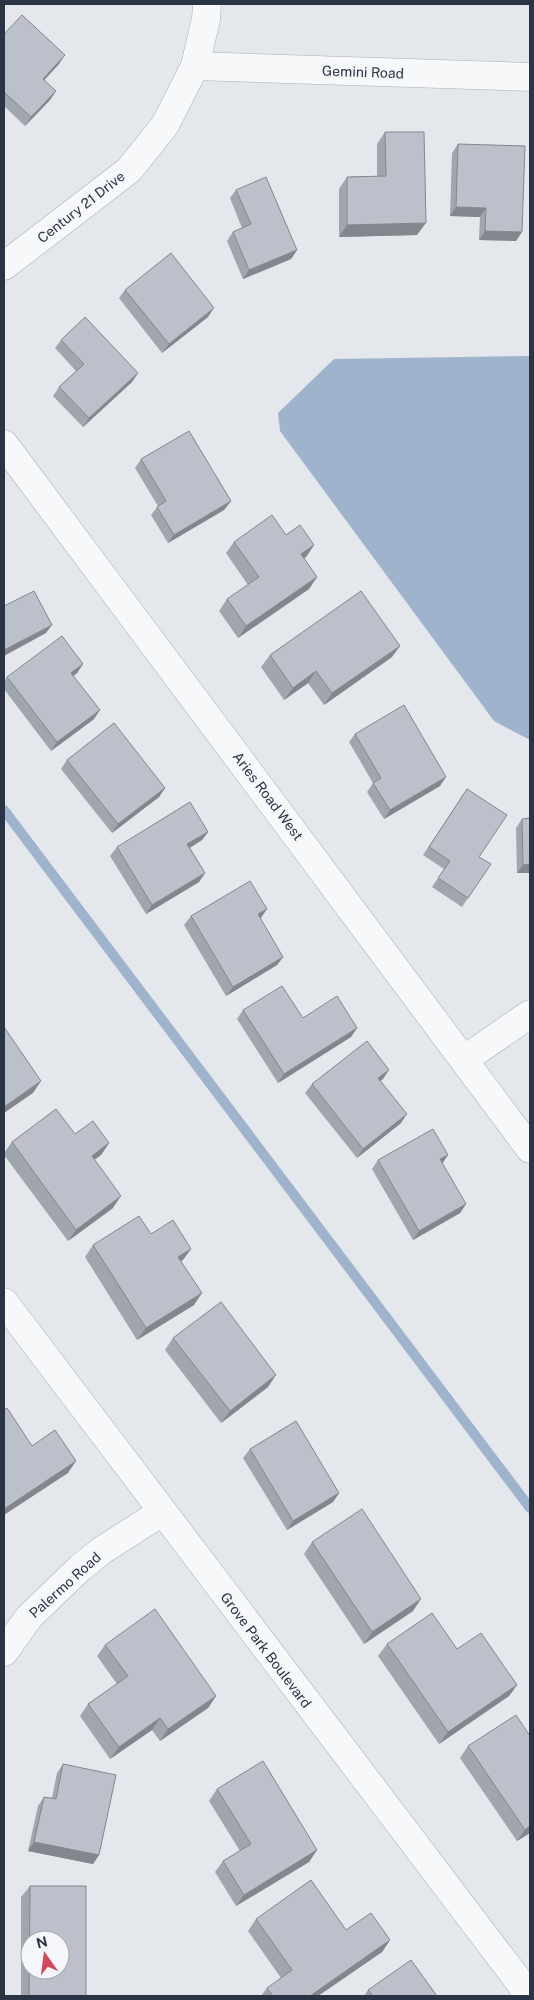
<svg xmlns="http://www.w3.org/2000/svg" width="534" height="2000" viewBox="0 0 534 2000" font-family="'Public Sans',sans-serif">
	<style>
		.water { fill: #9fb4cc }
		.lines { fill: none; stroke-linecap: round; stroke-linejoin: round }
		.stream { stroke: #9fb4cc; stroke-width: 10 }
		.minor-casing { stroke: #a9aeb7; stroke-width: 29 }
		.minor { stroke: #f7f8fa; stroke-width: 28 }
		.wall { fill: #a1a5ae }
		.shaded-wall { fill: #83868d }
		.building { fill: #bbc0ca; stroke: #83868d; fill-rule: evenodd }
		.labels { text-anchor: middle; stroke-width: 4.5; stroke-linejoin: round; paint-order: stroke }
		.street-label { font-size: 14px; fill: #2b3445; stroke: #f4f6f9 }
	</style>
	<rect width="100%" height="100%" fill="#e4e7ec"/>
	<polygon class="water" points="530,356 530,740 494,721 280,431 278,413 334,359"/>
	<g class="lines">
		<polyline class="stream" points="4,810 530,1508"/>
		<defs>
			<g id="minor">
				<polyline points="195,66 530,77"/>
				<polyline points="4,266 129,170 165,125 195,66 206,19 207,4"/>
				<polyline points="4,444 530,1149"/>
				<polyline points="465,1059 530,1014"/>
				<polyline points="4,1302 530,1996"/>
				<polyline points="4,1652 29,1617 80,1568 101,1551 162,1512"/>
			</g>
		</defs>
		<use href="#minor" class="minor-casing"/>
		<use href="#minor" class="minor"/>
	</g>
	<g class="wall">
		<polygon points="4,34 59,64 44,80 56,91 50,100 25,126 4,106"/>
		<polygon points="385,132 417,235 339,237 339,189 347,177 377,176 377,144"/>
		<polygon points="458,144 516,241 479,240 480,217 450,216 452,153"/>
		<polygon points="236,190 297,250 291,259 243,279 227,241 233,232 242,228 230,198"/>
		<polygon points="125,290 208,317 162,353 119,298"/>
		<polygon points="61,340 138,373 132,382 83,427 53,396 59,387 76,371 55,348"/>
		<polygon points="141,459 231,501 224,510 168,543 151,515 158,506 135,468"/>
		<polygon points="286,535 314,545 306,557 304,558 317,577 309,589 238,638 219,611 227,599 248,585 226,553 234,542"/>
		<polygon points="270,655 392,657 324,705 308,683 284,700 261,667"/>
		<polygon points="83,664 77,673 73,676 94,719 51,751 4,689 4,682 7,677"/>
		<polygon points="355,734 440,786 384,819 367,792 373,783 349,742"/>
		<polygon points="67,760 165,788 159,797 112,833 61,769"/>
		<polygon points="467,789 479,857 468,898 462,907 432,887 444,869 423,855"/>
		<polygon points="530,818 530,873 517,873 516,828 522,819"/>
		<polygon points="208,832 202,840 190,848 205,873 199,882 146,914 110,856 117,847"/>
		<polygon points="191,916 260,918 283,957 277,965 226,996 184,925"/>
		<polygon points="243,1010 303,1018 357,1028 351,1037 278,1083 237,1019"/>
		<polygon points="383,1079 380,1081 401,1123 357,1158 305,1093 312,1084"/>
		<polygon points="75,1134 109,1143 101,1155 94,1160 113,1208 68,1241 4,1155 4,1153 12,1142"/>
		<polygon points="448,1155 442,1163 466,1204 460,1213 413,1240 372,1169 378,1160"/>
		<polygon points="151,1234 191,1249 181,1261 194,1305 137,1340 85,1257 93,1245"/>
		<polygon points="173,1338 268,1387 221,1423 165,1350"/>
		<polygon points="250,1449 339,1493 333,1502 287,1530 243,1458"/>
		<polygon points="312,1542 413,1611 364,1644 304,1554"/>
		<polygon points="387,1644 457,1649 517,1685 509,1696 439,1744 378,1656"/>
		<polygon points="105,1645 216,1696 208,1708 160,1741 152,1730 110,1759 80,1716 88,1704 117,1684 97,1656"/>
		<polygon points="530,1736 530,1833 517,1841 460,1758 468,1746"/>
		<polygon points="63,1764 99,1855 93,1864 28,1851 38,1806 44,1797 52,1798 57,1773"/>
		<polygon points="217,1789 317,1850 309,1862 236,1906 215,1872 223,1861 240,1851 209,1801"/>
		<polygon points="30,1886 86,1996 21,1996 21,1897"/>
		<polygon points="256,1919 346,1930 390,1940 382,1952 318,1996 261,1996 267,1988 281,1978 248,1931"/>
		<polygon points="368,1990 437,1996 364,1996"/>
	</g>
	<g class="shaded-wall">
		<polygon points="65,55 59,64 37,88 43,79"/>
		<polygon points="56,91 50,100 25,126 31,117"/>
		<polygon points="456,207 486,208 480,217 450,216"/>
		<polygon points="426,223 417,235 339,237 347,225"/>
		<polygon points="485,231 522,232 516,241 479,240"/>
		<polygon points="297,250 291,259 243,279 249,270"/>
		<polygon points="214,308 208,317 162,353 169,344"/>
		<polygon points="138,373 132,382 83,427 89,418"/>
		<polygon points="231,501 224,510 168,543 174,535"/>
		<polygon points="314,545 306,557 293,566 301,554"/>
		<polygon points="317,577 309,589 238,638 246,626"/>
		<polygon points="52,625 46,633 4,656 4,650"/>
		<polygon points="400,646 392,657 324,705 332,693"/>
		<polygon points="83,664 77,673 65,682 71,673"/>
		<polygon points="316,671 308,683 284,700 293,688"/>
		<polygon points="100,710 94,719 51,751 57,742"/>
		<polygon points="446,777 440,786 384,819 390,810"/>
		<polygon points="165,788 159,797 112,833 118,824"/>
		<polygon points="208,832 202,840 181,853 187,844"/>
		<polygon points="530,864 530,873 517,873 523,865"/>
		<polygon points="205,873 199,882 146,914 152,905"/>
		<polygon points="267,909 261,918 252,923 258,914"/>
		<polygon points="283,957 277,965 226,996 233,987"/>
		<polygon points="357,1028 351,1037 278,1083 284,1074"/>
		<polygon points="389,1070 383,1079 372,1087 378,1078"/>
		<polygon points="41,1081 33,1093 4,1113 4,1107"/>
		<polygon points="407,1114 401,1123 357,1158 363,1149"/>
		<polygon points="109,1143 101,1155 83,1168 92,1156"/>
		<polygon points="448,1155 442,1164 440,1159"/>
		<polygon points="121,1196 113,1208 68,1241 76,1230"/>
		<polygon points="466,1204 460,1213 413,1240 419,1231"/>
		<polygon points="191,1249 183,1260 170,1268 178,1257"/>
		<polygon points="202,1293 194,1305 137,1340 146,1328"/>
		<polygon points="276,1375 268,1387 221,1423 230,1411"/>
		<polygon points="76,1461 68,1473 4,1515 4,1509"/>
		<polygon points="339,1493 333,1502 287,1530 293,1521"/>
		<polygon points="421,1599 413,1611 364,1644 372,1632"/>
		<polygon points="517,1685 509,1696 439,1744 448,1732"/>
		<polygon points="216,1696 208,1708 160,1741 168,1729"/>
		<polygon points="160,1718 152,1730 110,1759 119,1747"/>
		<polygon points="530,1826 530,1833 517,1841 525,1830"/>
		<polygon points="34,1842 99,1855 93,1864 28,1851"/>
		<polygon points="317,1850 309,1862 236,1906 244,1895"/>
		<polygon points="390,1940 382,1952 318,1996 310,1996"/>
	</g>
	<g class="building">
		<polygon points="22,15 65,55 43,79 56,91 31,117 4,92 4,34"/>
		<polygon points="385,132 424,132 426,223 347,225 347,177 386,176"/>
		<polygon points="458,144 525,146 522,232 485,231 486,208 456,207"/>
		<polygon points="266,177 297,250 249,270 233,232 251,224 236,190"/>
		<polygon points="171,253 214,308 169,344 125,290"/>
		<polygon points="85,317 138,373 89,418 59,387 84,364 61,340"/>
		<polygon points="189,431 231,501 174,535 157,507 166,501 141,459"/>
		<polygon points="272,515 286,535 300,525 314,545 301,554 317,577 246,626 227,599 259,577 234,542"/>
		<polygon points="34,591 52,625 4,650 4,606"/>
		<polygon points="361,591 400,646 332,693 316,671 293,688 270,655"/>
		<polygon points="62,636 83,664 71,673 100,710 57,742 7,677"/>
		<polygon points="404,705 446,777 390,810 373,783 381,778 355,734"/>
		<polygon points="114,723 165,788 118,824 67,760"/>
		<polygon points="467,789 507,815 479,857 491,864 468,898 438,878 450,861 429,847"/>
		<polygon points="190,802 208,832 187,844 205,873 152,905 117,847"/>
		<polygon points="530,818 530,864 523,865 522,819"/>
		<polygon points="250,881 267,909 258,914 283,957 233,987 191,916"/>
		<polygon points="282,986 303,1018 337,996 357,1028 284,1074 243,1010"/>
		<polygon points="4,1027 41,1081 4,1107"/>
		<polygon points="367,1041 389,1070 378,1078 407,1114 363,1149 312,1084"/>
		<polygon points="56,1109 75,1134 93,1121 109,1143 92,1156 121,1196 76,1230 12,1142"/>
		<polygon points="433,1129 448,1155 440,1159 466,1204 419,1231 378,1160"/>
		<polygon points="139,1216 151,1234 173,1220 191,1249 178,1257 202,1293 146,1328 93,1245"/>
		<polygon points="221,1302 276,1375 230,1411 173,1338"/>
		<polygon points="7,1408 32,1446 55,1430 76,1461 4,1509 4,1410"/>
		<polygon points="296,1421 339,1493 293,1521 250,1449"/>
		<polygon points="362,1509 421,1599 372,1632 312,1542"/>
		<polygon points="155,1609 216,1696 168,1729 160,1718 119,1747 88,1704 128,1676 105,1645"/>
		<polygon points="432,1613 457,1649 481,1633 517,1685 448,1732 387,1644"/>
		<polygon points="516,1715 530,1736 530,1826 525,1830 468,1746"/>
		<polygon points="263,1761 317,1850 244,1895 223,1861 251,1844 217,1789"/>
		<polygon points="63,1764 116,1775 99,1855 34,1842 44,1797 56,1799"/>
		<polygon points="311,1880 346,1930 371,1913 390,1940 310,1996 273,1996 267,1988 292,1970 256,1919"/>
		<path d="M30 1886H86V1996H29ZM30 1940H60V1970H30Z"/>
		<polygon points="411,1960 437,1996 373,1996 368,1990"/>
	</g>
	<g class="labels">
		<g class="street-label">
			<text transform="translate(363 72) rotate(2)" y="5">Gemini Road</text>
			<text transform="translate(81 207) rotate(-38)" y="5">Century 21 Drive</text>
			<text transform="translate(268 796) rotate(53)" y="5">Aries Road West</text>
			<text transform="translate(65 1585) rotate(-42)" y="5">Palermo Road</text>
			<text transform="translate(266 1650) rotate(53)" y="5">Grove Park Boulevard</text>
		</g>
	</g>
	<rect width="534" height="2000" fill="none" stroke="#2b3445" stroke-width="10"/>
	<g transform="translate(45 1955) rotate(346)"><circle r="24" fill="#f4f6f9" stroke="#a4a8b1"/>
	<path d="M0-4L9 19L0 12L-9 19Z" fill="#d1495b"/>
	<text y="-8" font-size="14" font-weight="bold" text-anchor="middle" fill="#2b3445">N</text>
	</g>
</svg>
